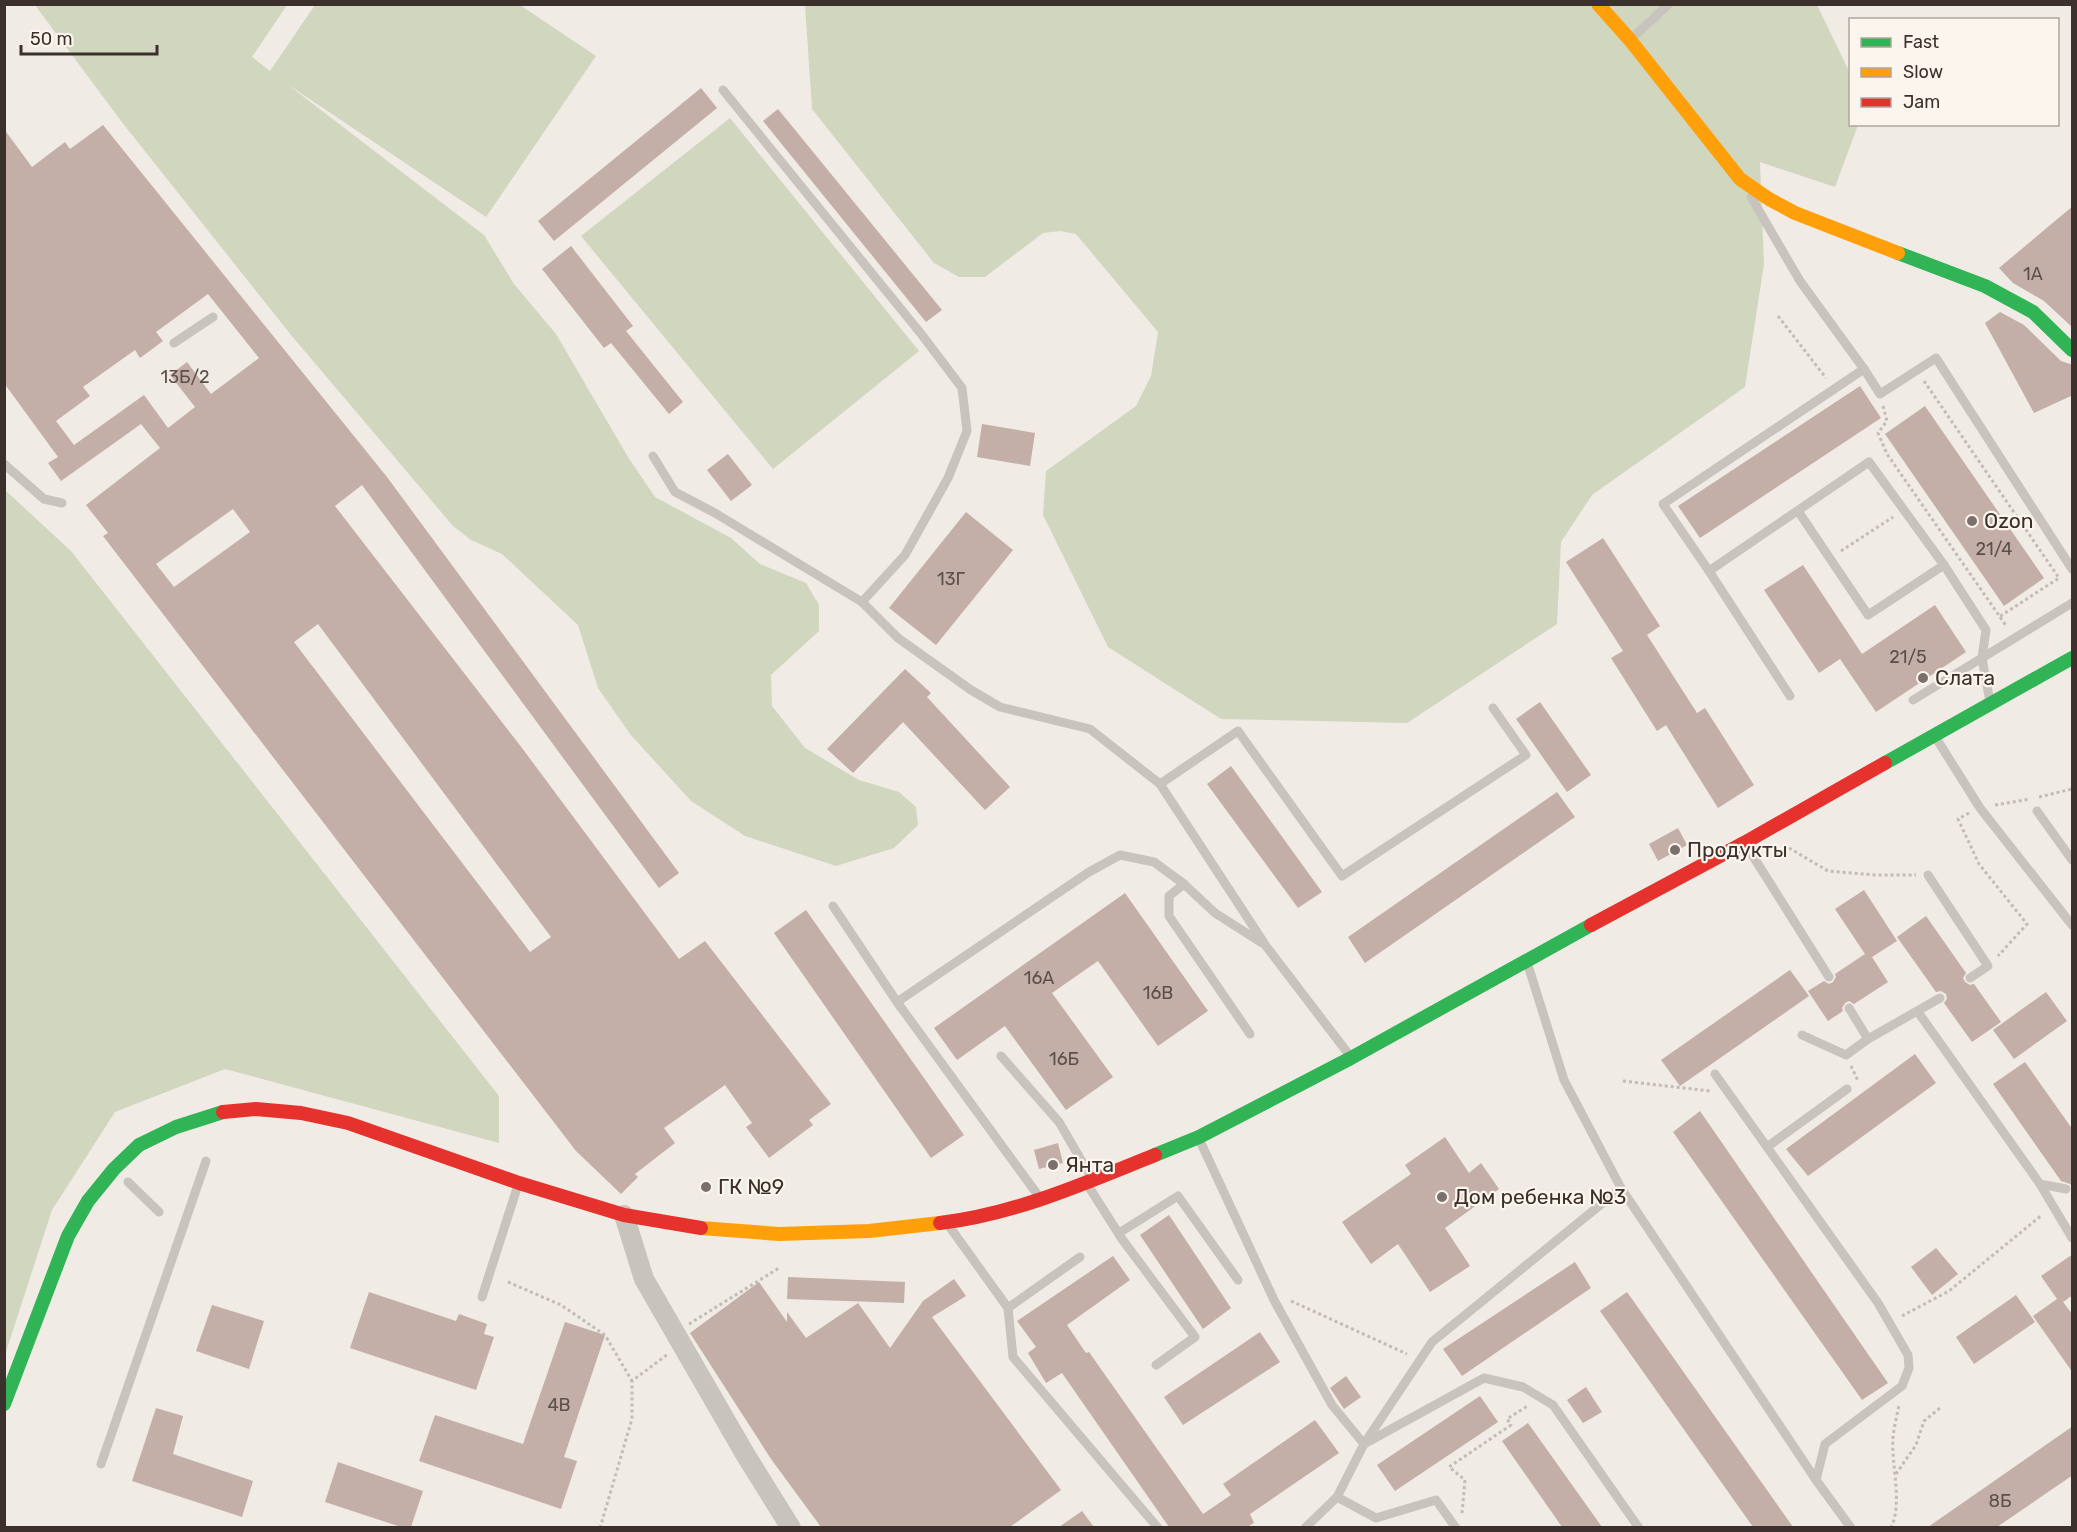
<svg xmlns="http://www.w3.org/2000/svg" width="2077" height="1532" viewBox="0 0 2077 1532" font-family="Rubik,sans-serif">
	<style>
		.green { fill: #d1d6bf }
		.building { fill: #c3afa7; fill-rule: evenodd }
		.lines { fill: none; stroke-linecap: round; stroke-linejoin: round }
		.path { stroke: #c2bbb6; stroke-width: 3; stroke-dasharray: 3 3; stroke-linecap: butt }
		.lane { stroke: #c9c3be; stroke-width: 9 }
		.street { stroke: #c9c3be; stroke-width: 20 }
		.fast { stroke: #30b455; stroke-width: 14 }
		.slow { stroke: #ff9f0a; stroke-width: 14 }
		.jam { stroke: #e5322d; stroke-width: 14 }
		.poi-dot { fill: #7a716c; stroke: #fbf5ee; stroke-width: 2 }
		.labels { text-anchor: middle; stroke-width: 4.5; stroke-linejoin: round; paint-order: stroke }
		.number-label { font-size: 18px; fill: #5d504a }
		.poi-label { font-size: 21px; fill: #3b302b; stroke: #fbf5ee; text-anchor: start }
	</style>
	<rect width="100%" height="100%" fill="#f0ebe5"/>
	<g class="green">
		<polygon points="315,5 520,5 596,56 486,217 287,84 484,235 514,284 556,334 628,457 655,497 731,538 760,564 806,583 819,605 819,631 771,675 772,706 805,748 859,780 899,792 916,807 918,825 894,848 836,866 745,836 691,801 630,734 598,688 578,625 502,554 471,540 453,526 291,335 121,121 35,5 287,5 252,57 270,71"/>
		<polygon points="805,5 1817,5 1850,73 1850,124 1858,125 1835,187 1760,162 1764,264 1745,387 1592,495 1561,542 1557,624 1407,723 1221,719 1108,647 1043,515 1046,471 1136,406 1151,376 1158,332 1076,234 1060,231 1043,233 985,277 959,277 934,263 812,109"/>
		<polygon points="730,118 919,351 773,469 581,236"/>
		<polygon points="5,490 71,551 499,1096 499,1143 225,1069 115,1112 52,1210 5,1355"/>
	</g>
	<g class="building">
		<polygon points="701,88 717,108 554,241 538,221"/>
		<polygon points="778,109 942,310 926,322 763,121"/>
		<path d="M103 125 387 477 679 873 659 888 362 485 335 506 522 748 679 959 705 941 831 1104 809 1120 813 1125 769 1158 746 1127 752 1123 725 1085 664 1128 675 1143 635 1174 638 1177 621 1194 576 1151 103 536 108 533 86 505 160 448 141 424 61 481 48 463 58 457 4 383V129L32 167 65 142 70 149ZM208 294 259 358 211 394 187 362 170 375 195 407 168 428 144 395 74 445 56 421 90 396 83 387 135 350 140 358 163 341 156 332ZM233 509 250 532 174 587 156 564ZM318 624 551 937 530 952 294 642Z"/>
		<polygon points="2073,206 2073,328 2044,301 2013,283 1999,268"/>
		<polygon points="571,246 633,326 626,331 683,402 669,414 611,343 604,348 542,269"/>
		<polygon points="2000,312 2024,325 2061,361 2073,365 2073,395 2034,413 1985,323"/>
		<polygon points="1860,386 1881,418 1700,538 1678,506"/>
		<polygon points="1925,406 2044,578 2004,606 1885,434"/>
		<polygon points="982,424 1035,433 1030,466 977,457"/>
		<polygon points="728,454 752,485 731,501 707,470"/>
		<polygon points="966,512 1013,550 936,645 889,608"/>
		<polygon points="1603,538 1660,626 1647,635 1697,713 1705,708 1754,785 1718,808 1666,725 1657,731 1611,658 1623,651 1566,562"/>
		<polygon points="1803,565 1862,654 1935,605 1966,652 1876,712 1840,659 1819,673 1764,590"/>
		<polygon points="905,669 931,693 927,697 1010,787 985,810 903,722 853,773 827,749"/>
		<polygon points="1540,702 1591,775 1567,792 1516,719"/>
		<polygon points="1231,766 1322,892 1298,908 1207,784"/>
		<polygon points="1557,792 1575,817 1365,963 1348,937"/>
		<polygon points="1678,828 1687,845 1658,861 1649,844"/>
		<polygon points="1864,890 1897,941 1872,957 1888,982 1854,1004 1849,1001 1845,1003 1842,1008 1843,1011 1828,1021 1808,991 1824,981 1829,984 1833,982 1836,977 1835,974 1865,954 1835,909"/>
		<polygon points="1125,893 1208,1011 1158,1046 1098,961 1052,993 1113,1077 1066,1110 1005,1026 957,1060 934,1028"/>
		<polygon points="806,910 964,1135 931,1158 774,933"/>
		<polygon points="1926,916 1966,973 1963,978 1965,982 1970,985 1974,984 2001,1022 1972,1042 1944,1003 1947,999 1946,994 1941,991 1936,992 1897,937"/>
		<polygon points="1790,970 1809,996 1680,1086 1661,1060"/>
		<polygon points="2046,992 2067,1021 2014,1059 1993,1030"/>
		<polygon points="1915,1054 1936,1083 1808,1176 1786,1149"/>
		<polygon points="2025,1062 2073,1130 2073,1187 2070,1184 2061,1181 1993,1084"/>
		<polygon points="1700,1111 1888,1383 1862,1400 1673,1132"/>
		<polygon points="1445,1137 1469,1173 1481,1163 1499,1189 1445,1228 1470,1266 1430,1292 1398,1244 1371,1264 1342,1222 1411,1174 1405,1165"/>
		<polygon points="1058,1143 1063,1163 1039,1169 1034,1150"/>
		<polygon points="1169,1215 1231,1308 1203,1329 1140,1235"/>
		<polygon points="1936,1248 1958,1274 1932,1295 1911,1267"/>
		<polygon points="2073,1254 2073,1295 2063,1302 2073,1315 2073,1373 2033,1316 2057,1299 2041,1276"/>
		<polygon points="1113,1256 1130,1280 1067,1325 1086,1353 1089,1352 1203,1514 1231,1495 1223,1484 1315,1420 1339,1453 1250,1514 1254,1523 1247,1527 1169,1527 1062,1373 1046,1383 1028,1353 1036,1347 1017,1321"/>
		<polygon points="1575,1262 1591,1288 1462,1376 1443,1349"/>
		<polygon points="788,1277 905,1282 904,1303 787,1299"/>
		<polygon points="954,1279 966,1296 932,1317 1061,1490 1010,1527 821,1527 771,1459 690,1333 759,1282 787,1322 787,1312 806,1338 858,1303 890,1348 923,1301"/>
		<polygon points="369,1292 456,1321 459,1314 487,1324 484,1334 494,1337 476,1390 350,1348"/>
		<polygon points="1627,1292 1793,1527 1753,1527 1600,1311"/>
		<polygon points="2016,1295 2035,1322 1974,1364 1956,1337"/>
		<polygon points="212,1305 264,1321 249,1369 196,1351"/>
		<polygon points="565,1322 605,1335 564,1457 577,1461 561,1509 419,1461 435,1415 523,1444"/>
		<polygon points="1260,1332 1280,1362 1183,1425 1164,1397"/>
		<polygon points="1346,1376 1361,1397 1344,1409 1330,1388"/>
		<polygon points="1586,1387 1602,1412 1583,1423 1567,1400"/>
		<polygon points="1480,1396 1498,1422 1395,1491 1377,1465"/>
		<polygon points="156,1408 183,1416 173,1454 253,1481 242,1517 132,1481"/>
		<polygon points="1528,1423 1602,1527 1562,1527 1502,1441"/>
		<polygon points="2073,1426 2073,1475 1997,1527 1928,1527"/>
		<polygon points="338,1462 423,1491 411,1527 401,1527 325,1502"/>
		<polygon points="1082,1511 1094,1527 1059,1527"/>
	</g>
	<g class="lines">
		<g class="path">
			<polyline points="1778,316 1826,378"/>
			<polyline points="1924,381 2059,578 1999,617"/>
			<polyline points="1883,406 1887,421 1878,433 1887,454 2007,627"/>
			<polyline points="1841,551 1893,517"/>
			<polyline points="2039,797 2072,789"/>
			<polyline points="1995,805 2030,799"/>
			<polyline points="1969,813 1958,819 1979,864 2027,924 1998,956"/>
			<polyline points="1789,848 1828,871 1875,875 1916,875"/>
			<polyline points="1851,1066 1858,1081"/>
			<polyline points="1623,1081 1710,1091"/>
			<polyline points="508,1282 561,1305 605,1335 632,1381"/>
			<polyline points="1291,1301 1407,1354"/>
			<polyline points="1902,1316 1949,1291 2042,1215"/>
			<polyline points="689,1324 779,1268"/>
			<polyline points="1896,1474 1916,1445 1924,1421 1940,1408"/>
			<polyline points="1462,1513 1465,1480 1449,1467 1511,1425 1507,1419 1529,1405"/>
			<polyline points="600,1528 632,1419 632,1381 668,1354"/>
			<path d="M1891 1528C1903 1502 1891 1465 1893 1438 1894 1427 1897 1415 1899 1405"/>
		</g>
		<g class="lane">
			<polyline points="1631,39 1669,4"/>
			<polyline points="1751,197 1800,281 1864,369 1663,504 1709,571 1869,462 1944,565 1986,630 1982,658 1990,702"/>
			<polyline points="174,343 213,317"/>
			<polyline points="1864,369 1880,394 1936,358 2072,569"/>
			<polyline points="653,456 675,492 715,513 862,602 905,555 948,478 967,431 962,388 922,335 723,90"/>
			<polyline points="4,464 44,499 62,503"/>
			<polyline points="1798,511 1868,615 1944,565"/>
			<polyline points="1709,571 1790,696"/>
			<polyline points="862,602 898,638 971,690 1000,707 1090,729 1160,784 1266,946 1350,1056"/>
			<polyline points="1913,700 2072,603"/>
			<polyline points="1936,738 1980,808 2072,925"/>
			<polyline points="1160,784 1238,731 1342,876 1526,755 1493,708"/>
			<polyline points="2037,811 2072,860"/>
			<polyline points="1746,845 1829,977"/>
			<polyline points="1928,875 1988,966 1970,978"/>
			<polyline points="1184,884 1169,896 1169,916 1250,1034"/>
			<polyline points="833,906 897,1002 1040,1198"/>
			<polyline points="1527,962 1564,1080 1621,1188"/>
			<polyline points="897,1002 1089,872 1120,855 1154,862 1184,884 1215,913 1262,943"/>
			<polyline points="1849,1008 1868,1039"/>
			<polyline points="1918,1012 2040,1184 2066,1189"/>
			<polyline points="1802,1035 1846,1055 1868,1039 1940,998"/>
			<polyline points="1001,1056 1059,1122 1091,1177"/>
			<polyline points="1715,1074 1767,1147"/>
			<polyline points="1200,1141 1274,1300 1332,1405 1364,1444 1484,1378 1523,1387 1553,1405 1639,1528"/>
			<polyline points="128,1182 159,1212"/>
			<polyline points="1087,1184 1122,1239 1195,1337 1156,1365"/>
			<polyline points="2040,1184 2072,1238"/>
			<polyline points="949,1226 1008,1308 1080,1257"/>
			<polyline points="1119,1233 1178,1196 1238,1280"/>
			<polyline points="482,1297 518,1185"/>
			<polyline points="1008,1308 1013,1357 1158,1528"/>
			<polyline points="101,1464 206,1161"/>
			<polyline points="1816,1480 1825,1444 1902,1386 1909,1368 1908,1355 1878,1303 1767,1147 1847,1089"/>
			<polyline points="1337,1497 1376,1518 1436,1500 1456,1528"/>
			<polyline points="1305,1528 1337,1497 1364,1444 1432,1342 1621,1188 1816,1480 1851,1528"/>
		</g>
		<polyline class="street" points="624,1215 644,1279 745,1454 791,1528"/>
		<g class="fast">
			<polyline points="1898,253 1985,286 2033,312 2072,350"/>
			<polyline points="1885,763 2072,658"/>
			<polyline points="1155,1155 1199,1137 1351,1058 1591,925"/>
			<polyline points="4,1404 68,1236 88,1201 114,1169 139,1145 176,1127 223,1112"/>
		</g>
		<g class="slow">
			<polyline points="1598,4 1630,40 1740,179 1769,199 1795,213 1898,253"/>
			<polyline points="701,1228 779,1234 869,1231 940,1223"/>
		</g>
		<g class="jam">
			<polyline points="1591,925 1744,843 1885,763"/>
			<polyline points="223,1112 256,1109 301,1113 348,1123 519,1183 624,1215 701,1228"/>
			<path d="M940 1223C1016 1214 1085 1183 1155 1155"/>
		</g>
	</g>
	<g class="poi-dot">
		<circle cx="1972" cy="521" r="6"/>
		<circle cx="1923" cy="678" r="6"/>
		<circle cx="1675" cy="850" r="6"/>
		<circle cx="1053" cy="1165" r="6"/>
		<circle cx="706" cy="1187" r="6"/>
		<circle cx="1442" cy="1197" r="6"/>
	</g>
	<g class="labels">
		<g class="number-label">
			<text x="2033" y="280">1А</text>
			<text x="185" y="383">13Б/2</text>
			<text x="1994" y="555">21/4</text>
			<text x="951" y="585">13Г</text>
			<text x="1908" y="663">21/5</text>
			<text x="1039" y="984">16А</text>
			<text x="1158" y="999">16В</text>
			<text x="1064" y="1065">16Б</text>
			<text x="559" y="1411">4В</text>
			<text x="2000" y="1507">8Б</text>
		</g>
		<g class="poi-label">
			<text x="1984" y="528">Ozon</text>
			<text x="1935" y="685">Слата</text>
			<text x="1687" y="857">Продукты</text>
			<text x="1065" y="1172">Янта</text>
			<text x="718" y="1194">ГК №9</text>
			<text x="1454" y="1204">Дом ребенка №3</text>
		</g>
	</g>
	<rect width="2077" height="1532" fill="none" stroke="#3b302b" stroke-width="12"/>
	<rect x="1849" y="18" width="210" height="108" fill="#fbf5ee" stroke="#aea6a0" stroke-width="1.5"/>
	<rect x="1861" y="38" width="30" height="9" fill="#30b455" stroke="#aea6a0" stroke-width="1.5"/>
	<text x="1903" y="48" font-size="18" fill="#3b302b">Fast</text>
	<rect x="1861" y="68" width="30" height="9" fill="#ff9f0a" stroke="#aea6a0" stroke-width="1.5"/>
	<text x="1903" y="78" font-size="18" fill="#3b302b">Slow</text>
	<rect x="1861" y="98" width="30" height="9" fill="#e5322d" stroke="#aea6a0" stroke-width="1.5"/>
	<text x="1903" y="108" font-size="18" fill="#3b302b">Jam</text>
	<path d="M21 45v9h136v-9" fill="none" stroke="#3b302b" stroke-width="3"/>
	<text x="30" y="45" font-size="18" fill="#3b302b" stroke="#fbf5ee" stroke-width="4.5" paint-order="stroke">50 m</text>
</svg>
